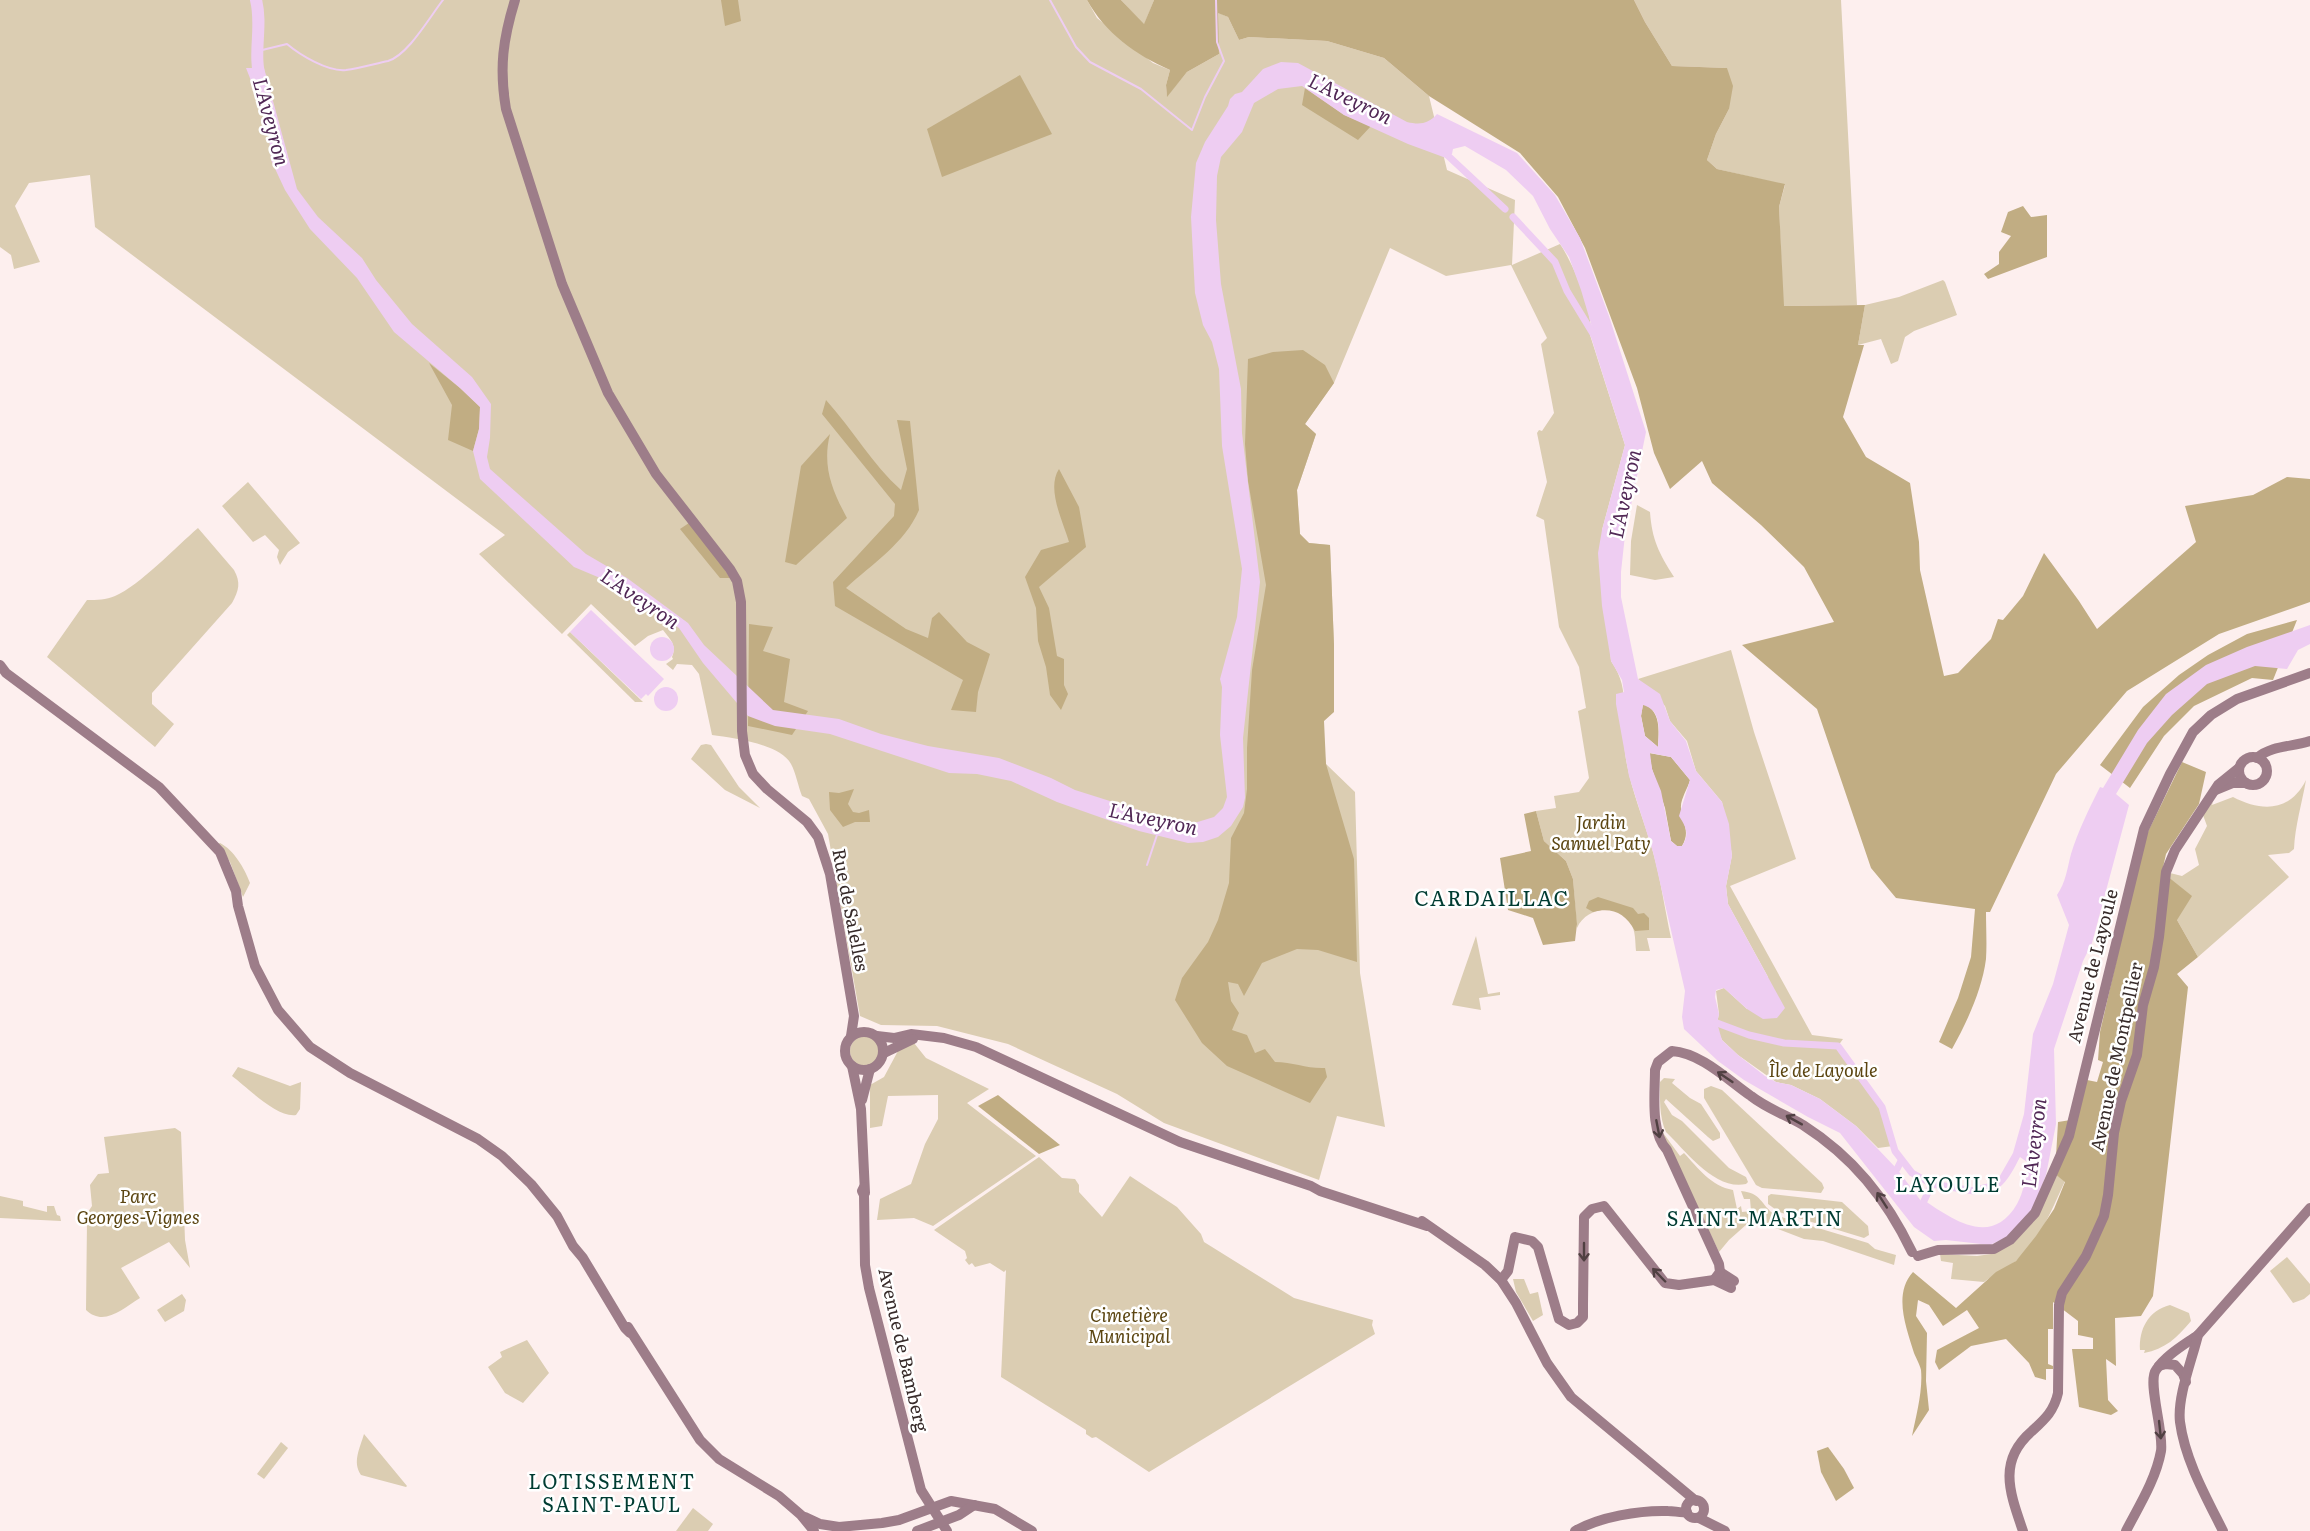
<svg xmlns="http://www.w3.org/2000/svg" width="2310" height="1531" viewBox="0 0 2310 1531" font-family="Literata,serif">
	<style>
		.green { fill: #dbcdb2 }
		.forest { fill: #c1ad83 }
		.water { fill: #eecdf2; fill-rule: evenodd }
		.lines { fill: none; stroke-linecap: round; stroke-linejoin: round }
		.stream { stroke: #eecdf2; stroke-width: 2 }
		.canal { stroke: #eecdf2; stroke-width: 7 }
		.river { stroke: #eecdf2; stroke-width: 12 }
		.secondary { stroke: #9d7d89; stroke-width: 10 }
		.oneway { stroke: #504042 }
		.labels { text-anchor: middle; stroke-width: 5; stroke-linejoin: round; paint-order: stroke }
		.park-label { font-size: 18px; font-style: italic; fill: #5b4511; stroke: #fff }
		.street-label { font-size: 18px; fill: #372b2a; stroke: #fff }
		.water-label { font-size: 20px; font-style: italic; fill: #512856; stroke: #fff }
		.neighbourhood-label { font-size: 20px; letter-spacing: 1.5px; fill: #003c32; stroke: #fff }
		.quarter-label { font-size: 21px; letter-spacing: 1.5px; fill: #003c32; stroke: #fff }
	</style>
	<rect width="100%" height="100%" fill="#fdefee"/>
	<g class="green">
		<path d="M0 0H1087L1097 18 1153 63 1170 70 1166 85 1167 96 1187 72 1219 54 1217 12 1228 17 1239 40 1249 37 1327 41 1384 58 1429 96 1447 170 1515 200 1512 265 1560 244C1572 261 1595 315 1590 335L1625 445 1602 530 1611 661C1630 688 1622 710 1624 741 1626 780 1643 815 1653 852 1661 881 1665 910 1671 938H1647L1650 951H1636C1635 941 1636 931 1630 922 1617 903 1586 907 1577 928L1573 879 1566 861 1544 841 1536 811 1556 808 1554 796 1579 792 1589 778 1578 711 1586 708 1579 667 1559 627 1544 520 1536 516 1547 482 1537 433 1539 430 1542 431 1554 413 1541 344 1547 338 1511 265 1446 276 1390 248 1334 383 1305 424 1316 434 1297 490 1300 534 1309 543 1330 545 1334 645V712L1319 714 1326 764 1355 792 1360 973 1385 1127 1337 1116 1319 1180 1164 1123 1117 1094 1008 1044 937 1026 881 1025 860 1016 828 834 809 799 802 796C798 786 796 773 791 764 780 744 734 738 712 735L699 674 692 665 677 664 673 670 666 664 673 659 672 657C677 645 670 639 663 630L648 636 635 646 591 604 562 634 479 554 505 535 95 227 90 175 29 183 15 206 40 262 14 269 11 255 0 247Z"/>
		<polygon points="1121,0 1154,0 1144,25"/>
		<polygon points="1634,0 1841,0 1857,305 1783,306 1779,207 1785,185 1717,169 1707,160 1716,134 1729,109 1727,68 1672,66 1645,22"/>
		<polygon points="1943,280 1945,282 1957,315 1914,331 1905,337 1898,361 1891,364 1881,339 1858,345 1865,305 1899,297"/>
		<polygon points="248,482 300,543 288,552 280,565 277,557 279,550 265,535 253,542 222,506"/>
		<path d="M1637 505 1650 512C1652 540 1659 553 1674 577L1655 580 1630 575 1631 541Z"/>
		<path d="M198 528 234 570C241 583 239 590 232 603L152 693V704L174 724 155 747 47 657 87 600C97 600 106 600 115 596 139 586 177 546 198 528Z"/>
		<polygon points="570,632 643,702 635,702 567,635"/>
		<polygon points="1731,650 1754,732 1796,859 1730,886 1812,1035 1843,1039 1838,1046 1882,1107 1893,1146 1878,1148 1856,1126 1820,1099 1791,1085 1776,1082 1738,1055 1722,1040 1719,1033 1717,1023 1719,1014 1716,991 1724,988 1747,1009 1768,977 1728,904 1726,886 1732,855 1722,802 1696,771 1687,741 1670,721 1665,706 1638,679"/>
		<polygon points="706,744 711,745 739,787 760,808 725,790 691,759 701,745"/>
		<path d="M2306 780C2302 803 2295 826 2294 849L2289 853 2268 855 2289 877 2198 957 2177 920 2169 878 2170 873 2182 876 2199 865 2195 849 2207 826 2203 815 2213 802 2212 805 2233 797C2262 812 2290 812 2306 780Z"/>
		<path d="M220 843C234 850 245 869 250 883L243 897 230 862 218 844Z"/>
		<polygon points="1476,936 1488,994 1500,992 1500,995 1479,998 1481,1010 1452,1005"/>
		<circle cx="865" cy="1051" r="15"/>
		<polygon points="914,1043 926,1058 989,1089 967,1103 1036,1156 933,1226 914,1218 877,1220 880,1199 911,1184 925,1144 938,1119 938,1095 888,1096 882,1126 870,1128 870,1085 884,1077 899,1049"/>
		<path d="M238 1067 290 1086 301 1082 300 1109 296 1115C277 1118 248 1088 232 1076Z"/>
		<path d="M1664 1078 1675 1079 1672 1083 1690 1098 1701 1104 1720 1133V1138L1713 1141 1708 1137 1666 1099 1664 1102 1672 1115 1682 1121 1729 1168 1746 1177 1748 1182 1746 1184C1715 1191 1686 1151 1666 1132 1659 1117 1660 1098 1660 1082Z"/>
		<polygon points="1711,1086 1722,1090 1822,1183 1824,1188 1821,1193 1762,1188 1756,1185 1704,1098 1704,1089"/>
		<path d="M175 1128 181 1132 185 1240 190 1268 169 1242 121 1268 140 1298C122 1309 104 1327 86 1310L87 1222 84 1218 92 1206 90 1185 98 1174 109 1173 104 1137Z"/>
		<path d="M1661 1130 1680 1156 1684 1153C1698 1168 1711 1186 1733 1190L1737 1209 1741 1206 1742 1212 1751 1211 1750 1199H1744L1741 1191C1762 1193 1760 1204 1775 1215L1868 1243 1875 1249 1896 1255 1894 1265 1823 1241 1804 1239 1765 1224H1747L1729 1240 1719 1252Z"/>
		<polygon points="1039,1157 1062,1178 1075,1179 1079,1185 1079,1192 1102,1217 1130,1176 1177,1207 1201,1234 1204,1242 1294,1298 1373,1320 1372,1325 1375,1334 1149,1472 1096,1437 1092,1438 1086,1434 1086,1430 1001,1377 1006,1270 1004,1272 990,1263 975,1267 972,1263 969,1265 965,1260 967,1258 965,1251 934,1230"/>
		<path d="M2055 1174 2065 1181C2052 1209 2040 1241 2016 1261 2006 1269 1994 1274 1984 1282L1951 1279 1953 1263 1941 1261 1940 1254 1977 1256 1991 1254Z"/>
		<polygon points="1771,1194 1842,1202 1868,1226 1869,1235 1864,1238 1779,1212 1768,1204 1768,1196"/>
		<polygon points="0,1196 23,1201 23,1206 47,1212 47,1206 54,1206 57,1215 60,1216 61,1221 0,1218"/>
		<polygon points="2287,1257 2310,1284 2310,1294 2304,1299 2293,1303 2270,1271"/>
		<polygon points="1513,1279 1524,1279 1530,1294 1538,1292 1543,1315 1533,1321 1516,1292"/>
		<polygon points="182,1294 186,1300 184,1311 165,1322 157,1310"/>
		<path d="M2170 1305 2189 1313 2191 1321C2177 1338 2165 1349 2144 1353L2145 1350H2140C2139 1329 2148 1311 2170 1305Z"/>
		<polygon points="527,1340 549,1373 523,1403 505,1393 488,1367 502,1357 500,1352"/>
		<path d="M364 1434 407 1486 406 1487 361 1475C352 1462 360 1448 364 1434Z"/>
		<polygon points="281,1442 288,1448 264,1479 257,1474"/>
		<polygon points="693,1508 713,1524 708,1531 676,1531"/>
	</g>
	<g class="forest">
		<polygon points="721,0 738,0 741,21 725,26"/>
		<path d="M1087 0H1121L1144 24 1154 0H1634L1645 22 1672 66 1727 68 1733 86 1729 109 1716 134 1707 160 1717 169 1785 184 1779 207 1784 306 1865 305 1858 345H1864L1843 417 1866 457 1910 483 1919 542 1920 570 1944 676 1958 673 1991 639 1998 619 2003 620 2023 596 2044 553 2079 601 2097 629 2196 542 2185 506 2253 495 2287 477 2310 479V602L2219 634 2127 691 2056 774 1990 912H1986C1986 927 1987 944 1986 959 1982 990 1967 1022 1952 1049L1939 1042 1958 998 1971 957 1975 909 1896 898 1871 868 1817 709 1742 645 1834 622 1804 567 1761 525 1712 483 1702 461 1670 489 1654 453 1637 388 1585 248 1558 197 1520 153 1429 96 1384 58 1327 41 1249 37 1239 40 1228 17 1218 13 1219 54 1187 72 1167 97 1166 85 1170 70C1136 55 1105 33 1087 0Z"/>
		<polygon points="1020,75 1052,134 942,177 927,129"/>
		<polygon points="1305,88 1344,115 1371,126 1358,140 1302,105"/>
		<polygon points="2023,206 2031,217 2047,215 2047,257 1988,279 1984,274 1999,264 1999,252 2011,236 2001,232 2008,212"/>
		<path d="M1303 350 1325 365 1334 383 1305 424 1316 434 1297 490 1300 534 1309 543 1330 545 1334 645V712L1324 721 1326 764 1354 859 1357 962 1318 950 1297 949 1262 963 1244 996 1238 984 1228 982 1231 1001 1239 1013 1232 1030 1247 1035 1255 1053 1265 1049 1275 1062C1293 1062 1308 1069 1325 1068L1327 1077 1310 1103 1227 1066 1202 1043 1175 1000 1182 978 1208 942 1218 920 1229 883 1231 838 1244 813 1247 789V748L1252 670 1266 585 1248 481 1245 444 1248 359 1273 352Z"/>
		<polygon points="429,363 460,388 480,407 479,429 473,451 448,440 452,405"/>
		<path d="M826 400C853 430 872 464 901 490L907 469 897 420 910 421 919 510C905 543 872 564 846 588L906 629 928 638 932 618 939 612 967 642 990 654 978 692 976 712 951 710 963 680 835 606 833 582 894 516 895 504 822 414Z"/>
		<path d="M830 434C822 466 832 490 847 518L796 565 785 562 801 466Z"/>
		<path d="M1059 469 1079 507 1086 547 1039 587 1049 608 1057 656 1064 659V685L1068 694 1061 710 1050 695 1046 667 1038 641 1036 608 1025 577 1041 550 1069 542C1063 521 1046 489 1059 469Z"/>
		<polygon points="689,523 714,553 730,578 720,578 680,529"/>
		<polygon points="2297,620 2273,680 2252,678 2194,706 2164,736 2130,788 2100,765 2143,707 2179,675 2208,655 2247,634"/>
		<polygon points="749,624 773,627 763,651 790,659 784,702 808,711 792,735 748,726"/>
		<path d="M1643 704C1661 710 1659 731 1658 747L1645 736 1641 716Z"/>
		<path d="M1649 753 1671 757 1690 780C1688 788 1680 800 1681 808 1682 823 1691 831 1682 846H1677L1671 841 1665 808 1652 769Z"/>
		<path d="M2182 762 2206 772 2199 804 2166 854 2162 872 2192 896 2177 920 2198 957 2177 974 2188 987 2153 1296 2141 1316 2115 1318 2116 1366 2106 1359 2108 1400 2118 1411 2111 1415 2079 1407 2072 1349H2093V1338L2078 1335V1321L2053 1302V1329H2048V1364L2053 1366V1369H2046V1380L2035 1377 2029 1363 2006 1339 1971 1346 1939 1370 1935 1362 1937 1350 1979 1328 1967 1310 1943 1326 1929 1305 1918 1300 1916 1316 1927 1333 1926 1381 1929 1410 1912 1436C1916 1416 1923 1391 1921 1370 1920 1365 1916 1358 1914 1353 1906 1327 1893 1294 1913 1272L1956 1308 1996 1272 2016 1261 2036 1236 2054 1209 2065 1182 2055 1174 2058 1122 2077 1119 2087 1080 2097 1082 2103 1062 2098 1060 2100 1032 2144 840Z"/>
		<polygon points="854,789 848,804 853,812 859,813 869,810 870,822 855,822 843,827 830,810 829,792 839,793"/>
		<polygon points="1536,811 1544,841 1566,861 1573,879 1577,924 1575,941 1543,945 1533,918 1508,910 1500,858 1531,851 1524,814"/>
		<path d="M1598 897 1633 908 1638 914 1644 913 1649 918V930L1635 931C1625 913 1612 907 1593 912L1586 908 1589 901Z"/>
		<polygon points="998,1095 1060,1145 1039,1154 978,1106"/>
		<polygon points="1828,1447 1844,1469 1854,1488 1836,1501 1821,1472 1817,1451"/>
	</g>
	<g class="water">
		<path d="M1281 62 1298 63 1407 122C1420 125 1428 124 1437 114L1517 153 1555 195 1580 238 1609 316 1646 432 1625 535 1621 572V597L1638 679 1660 694 1670 721 1686 741 1696 771 1722 802 1729 824 1732 856 1726 886 1728 904 1785 1008 1777 1018 1763 1019 1747 1009 1724 988 1716 990 1715 997 1719 1014 1717 1023 1722 1040 1738 1055 1765 1076 1776 1082 1791 1085 1820 1099 1856 1126 1897 1169 1921 1201 1922 1199C1951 1218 1991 1249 2017 1204 2024 1192 2025 1177 2030 1164L2020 1157C2006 1184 1999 1197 1967 1193L1966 1189 1997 1181 2013 1153 2024 1114 2033 1034 2053 984 2069 925 2057 895C2066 882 2067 869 2071 854 2078 831 2089 809 2100 787L2103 788 2138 730 2166 694 2206 665 2247 647 2310 625V644L2298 650 2287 669 2255 666 2207 684 2172 715 2147 743 2116 794 2129 805 2092 943 2083 961 2054 1049 2056 1124 2046 1175 2033 1210 2009 1236 1990 1245 1946 1240 1934 1241 1914 1227 1840 1133 1808 1117 1744 1080 1718 1061 1684 1029 1682 1017 1685 991 1653 852 1629 776 1616 704V694L1624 692 1622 680 1611 661 1602 606 1598 553 1602 530 1625 445 1590 334 1592 327 1581 290 1569 257 1550 229 1533 196 1506 170 1465 146 1453 149 1452 154 1446 158 1408 144 1344 115 1302 86 1278 89 1254 103 1242 132 1221 157 1217 176 1216 220 1221 284 1241 389 1242 433 1260 582 1243 738 1245 798 1243 807 1231 826 1218 837 1203 842 1188 843 1139 831 1057 802 1011 781 977 774 949 773 830 734 775 726 748 716 703 663 679 628 612 583 574 567 480 479 473 451 479 429 480 407 460 388 394 332 357 278 310 229 285 190 271 160 268 124 246 68H264L297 189 318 217 362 258 376 280 412 324 472 377 491 404 490 438 487 457 490 469 586 554 627 578 688 623 704 645 773 710 839 719 881 734 928 746 999 758 1051 778 1075 790 1151 814 1191 824 1214 817 1223 808 1227 797 1220 735 1222 687 1220 679 1237 617 1242 569 1222 446 1219 369 1212 342 1203 325 1195 293 1191 217 1196 163 1205 142 1228 106 1230 99 1235 94 1242 92 1263 69ZM1643 705C1662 710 1659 731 1658 747L1645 736 1641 716ZM1650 753 1671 757 1690 780 1679 816C1686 827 1690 834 1682 846H1677L1671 841 1661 791 1652 769Z"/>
		<polygon points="591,610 664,679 648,696 646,694 641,699 570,632"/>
		<circle cx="662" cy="649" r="12"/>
		<circle cx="666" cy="699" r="12"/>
	</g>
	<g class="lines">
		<g class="stream">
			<polyline points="1050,0 1076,47 1090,62 1141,89 1192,130 1205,97 1224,61 1217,42 1216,0"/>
			<path d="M258 51 287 44C300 55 328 72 346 70 360 68 374 64 388 61 408 55 429 18 443 0"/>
			<polyline points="1147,865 1157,835"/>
		</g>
		<g class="canal">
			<polyline points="1444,152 1505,209"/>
			<polyline points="1513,217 1555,262 1567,291 1595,337"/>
			<polyline points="1709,1020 1749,1035 1784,1043 1838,1046 1882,1107 1895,1151 1912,1173 1932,1184 1974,1191"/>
			<polyline points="1897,1169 1901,1161"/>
			<polyline points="1923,1203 1932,1184"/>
		</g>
		<path class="river" d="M256 0C263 27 252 55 261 81"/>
		<g class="secondary">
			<path d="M515 0C503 39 499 68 506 109L562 284 608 393 656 474 730 569 737 581 741 602 742 731 745 755 753 774 767 789 807 822 818 837 830 874 854 1016 851 1036"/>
			<polyline points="0,665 6,673 159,787 220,852 236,891 238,906 255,966 278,1010 310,1047 350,1073 478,1139 502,1156 531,1184 557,1216 573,1246 583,1258 625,1328 630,1333"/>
			<circle cx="2253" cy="771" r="14"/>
			<path d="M2257 758C2272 745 2293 747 2310 741"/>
			<polyline points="2216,790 2233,783 2246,783"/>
			<circle cx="864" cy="1051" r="19"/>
			<polyline points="877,1036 894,1038 911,1034 944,1038 976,1047 1180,1142 1311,1186 1320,1191 1427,1226"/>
			<polyline points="884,1053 913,1039"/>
			<polyline points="852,1066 861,1109 865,1193"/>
			<polyline points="862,1100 870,1069"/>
			<polyline points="864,1187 862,1191 864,1195 865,1265 869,1288 921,1490 947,1531"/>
			<polyline points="1422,1221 1485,1265 1501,1280 1516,1303 1547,1363 1571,1397 1696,1501"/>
			<polyline points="1918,1256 1938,1250 1994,1249 2010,1240 2035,1213 2069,1136 2144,829 2170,774 2193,732 2211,715 2237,699 2310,673"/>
			<polyline points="1720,1272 1734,1281"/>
			<polyline points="1501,1280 1508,1271 1515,1237 1532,1241 1538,1247 1559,1319 1569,1325 1577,1323 1583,1317 1583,1305 1584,1217 1592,1209 1604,1206 1665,1283 1679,1285 1714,1280 1731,1288"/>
			<path d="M1714 1280 1720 1272 1719 1264 1667 1150C1650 1132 1655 1094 1655 1070L1658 1062 1672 1051C1701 1053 1728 1080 1751 1096 1766 1108 1786 1115 1803 1125 1853 1157 1886 1198 1912 1252"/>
			<polyline points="628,1327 700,1440 719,1459 779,1496 801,1515 814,1531"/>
			<polyline points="2159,1366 2166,1364 2175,1365 2183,1374 2186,1382"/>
			<circle cx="1695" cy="1509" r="9"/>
			<polyline points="805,1517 820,1524 839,1527 882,1523 899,1520 951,1501 995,1509 1032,1531"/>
			<polyline points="1699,1518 1725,1531"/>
			<polyline points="917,1531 959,1515 974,1505"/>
			<path d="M1575 1531C1599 1517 1640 1510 1668 1511 1675 1511 1680 1513 1687 1512"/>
			<path d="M2023 1531C2010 1493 1997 1461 2032 1431 2045 1419 2054 1411 2058 1393L2059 1305 2062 1293 2086 1256 2104 1216 2108 1195 2114 1133 2121 1101 2137 1055 2143 1005 2154 967 2159 937 2166 872 2175 850 2218 785 2239 768"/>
			<path d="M2126 1531C2139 1506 2156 1479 2161 1451 2164 1431 2147 1382 2156 1370 2166 1355 2184 1345 2198 1335"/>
			<path d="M2223 1531C2206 1497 2185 1460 2180 1422 2177 1397 2192 1360 2198 1335L2310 1208"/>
		</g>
	</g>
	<defs><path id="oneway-shaft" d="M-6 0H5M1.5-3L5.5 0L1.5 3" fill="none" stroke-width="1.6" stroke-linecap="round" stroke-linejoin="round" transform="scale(1.5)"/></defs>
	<g class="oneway">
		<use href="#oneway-shaft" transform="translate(1725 1077) rotate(-146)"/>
		<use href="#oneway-shaft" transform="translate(1794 1120) rotate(-151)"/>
		<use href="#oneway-shaft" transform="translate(1658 1129) rotate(79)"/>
		<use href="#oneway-shaft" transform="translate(1882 1200) rotate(-123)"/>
		<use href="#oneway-shaft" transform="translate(1584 1252) rotate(90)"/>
		<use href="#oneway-shaft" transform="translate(1659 1275) rotate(-134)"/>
		<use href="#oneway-shaft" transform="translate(2160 1430) rotate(84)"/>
	</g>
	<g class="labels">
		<g class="park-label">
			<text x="1601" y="829">Jardin<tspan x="1601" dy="21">Samuel Paty</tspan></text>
			<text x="1823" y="1077">Île de Layoule</text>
			<text x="138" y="1203">Parc<tspan x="138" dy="21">Georges-Vignes</tspan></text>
			<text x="1129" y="1322">Cimetière<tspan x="1129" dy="21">Municipal</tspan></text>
		</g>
		<g class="street-label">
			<text transform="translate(850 910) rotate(79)" y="6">Rue de Salelles</text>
			<text transform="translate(2093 966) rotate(-76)" y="6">Avenue de Layoule</text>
			<text transform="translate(2117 1057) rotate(-78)" y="6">Avenue de Montpellier</text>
			<text transform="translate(903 1350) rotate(77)" y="6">Avenue de Bamberg</text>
		</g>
		<g class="water-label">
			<text transform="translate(1350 99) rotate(26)" y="7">L'Aveyron</text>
			<text transform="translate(271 122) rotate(75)" y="7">L'Aveyron</text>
			<text transform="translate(1625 494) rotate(-78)" y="7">L'Aveyron</text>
			<text transform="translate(640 599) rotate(34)" y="7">L'Aveyron</text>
			<text transform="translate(1153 819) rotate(12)" y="7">L'Aveyron</text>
			<text transform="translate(2034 1143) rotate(-83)" y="7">L'Aveyron</text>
		</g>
		<g class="neighbourhood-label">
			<text x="1948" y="1192">LAYOULE</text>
			<text x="1755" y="1226">SAINT-MARTIN</text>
			<text x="612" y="1489">LOTISSEMENT<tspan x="612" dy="23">SAINT-PAUL</tspan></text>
		</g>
		<g class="quarter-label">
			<text x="1492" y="906">CARDAILLAC</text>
		</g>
	</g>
</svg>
